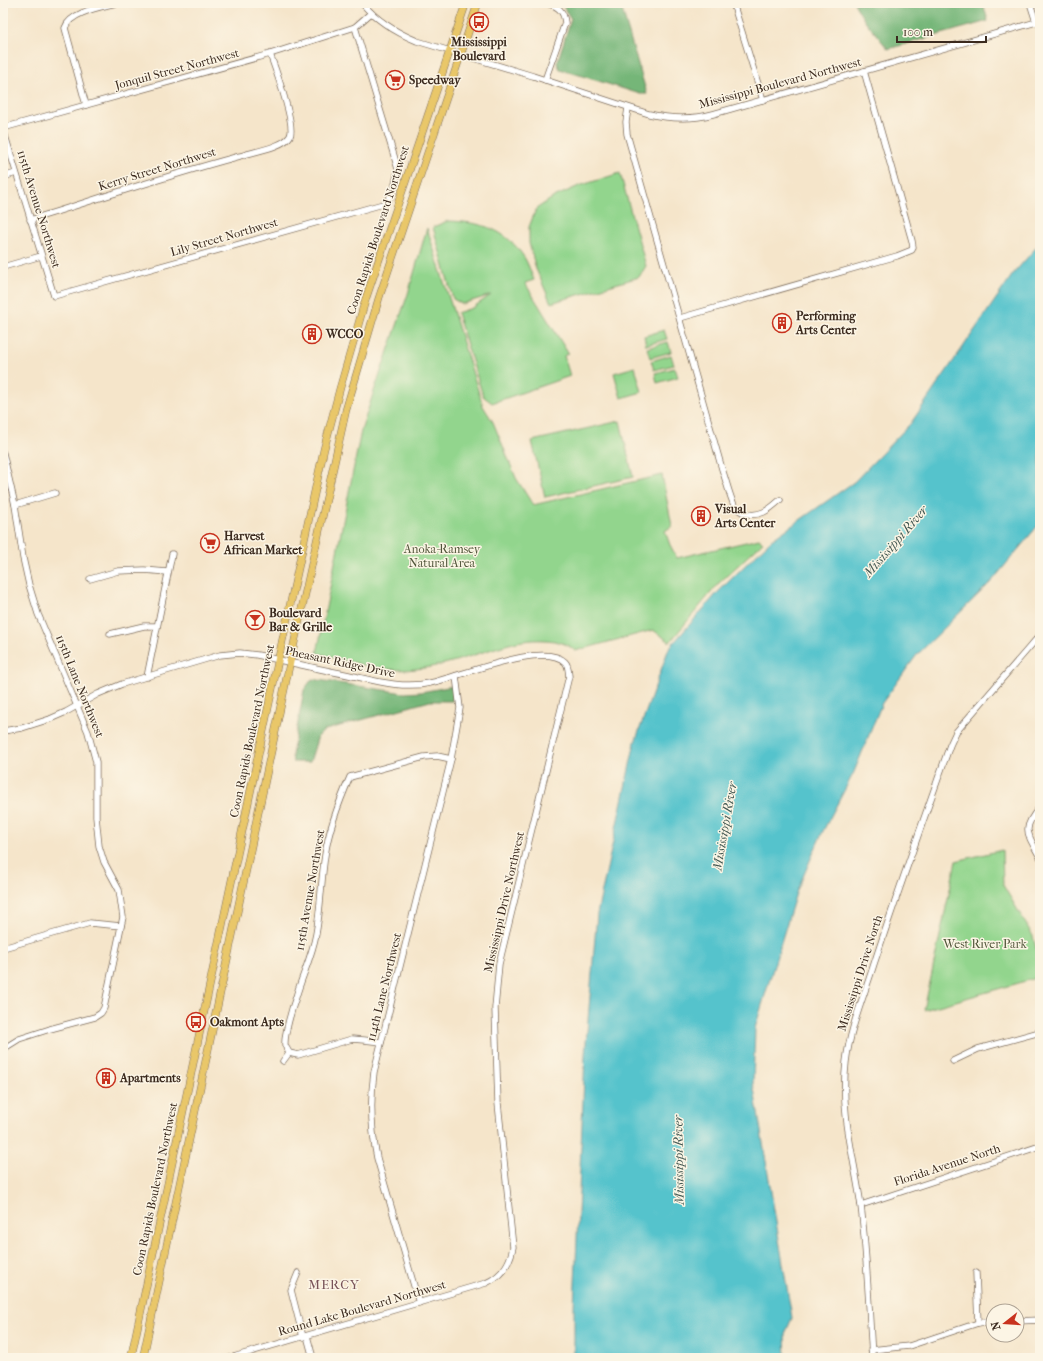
<svg xmlns="http://www.w3.org/2000/svg" width="1043" height="1361" viewBox="0 0 1043 1361" font-family="'IM FELL French Canon',serif">
	<style>
		.green { fill: #92d58d; stroke: #668056 }
		.forest { fill: #75b678; stroke: #58704b }
		.water { fill: #55c3cc; stroke: #487675 }
		.lines { fill: none; stroke-linecap: round; stroke-linejoin: round }
		.minor-casing { stroke: #7c6b5a; stroke-width: 7 }
		.major-casing { stroke: #7c6b5a; stroke-width: 8 }
		.minor { stroke: #fff; stroke-width: 5.5 }
		.major { stroke: #e9c769; stroke-width: 7 }
		.labels { text-anchor: middle; stroke-width: 3; stroke-linejoin: round; paint-order: stroke }
		.poi-label { font-size: 12px; font-weight: bold; fill: #3b2a1e; stroke: #fcf5e5; text-anchor: start }
		.street-label { font-size: 12px; fill: #3b2a1e; stroke: #fcf5e5 }
		.park-label { font-size: 12px; fill: #51553a; stroke: #fcf5e5 }
		.water-label { font-size: 13px; font-style: italic; fill: #435852; stroke: #fcf5e5 }
		.neighbourhood-label { font-size: 13px; letter-spacing: 1px; fill: #795358; stroke: #fcf5e5 }
	</style>
	<rect width="100%" height="100%" fill="#fcf5e5"/>
	<filter id="ink" filterUnits="userSpaceOnUse"><feTurbulence type="fractalNoise" baseFrequency=".025" numOctaves="2"/><feDisplacementMap in="SourceGraphic" scale="8" xChannelSelector="R" yChannelSelector="G"/><feConvolveMatrix kernelMatrix="1 2 1 2 8 2 1 2 1" color-interpolation-filters="sRGB"/></filter>
	<filter id="wash" filterUnits="userSpaceOnUse"><feTurbulence type="fractalNoise" baseFrequency=".012" numOctaves="4" result="noise"/><feDisplacementMap in="SourceGraphic" scale="16" xChannelSelector="R" yChannelSelector="G"/><feGaussianBlur stdDeviation="0.9" result="paint"/><feColorMatrix in="noise" values="0 0 0 0 0 0 0 0 0 0 0 0 0 0 0 0 0 1.4 0 .05"/><feComposite in="paint" operator="in"/></filter>
	<g filter="url(#wash)">
		<rect width="100%" height="100%" fill="#f5e5ca"/>
		<g class="green">
			<polygon points="620,173 646,266 639,277 551,303 536,269 529,243 529,227 536,209 554,197 579,186"/>
			<path d="M448 221C480 222 505 228 524 257 528 263 531 273 534 280L525 283 568 353 564 356 570 376 492 403 483 396 457 313 472 308 491 295 462 304 453 299 433 227Z"/>
			<path d="M427 228 483 406 493 422 516 478 533 505 662 475 672 526 665 531 670 545 677 558 759 539 763 542 719 583 670 642 653 630 575 651C562 637 533 639 517 642 483 650 451 666 416 669 383 673 348 661 317 653L361 431 373 394 408 294Z"/>
			<polygon points="664,330 667,339 646,345 644,336"/>
			<polygon points="668,342 671,352 650,358 647,348"/>
			<polygon points="671,355 674,365 654,370 651,361"/>
			<polygon points="635,367 642,392 621,398 614,373"/>
			<polygon points="675,368 678,377 657,383 655,373"/>
			<polygon points="620,421 633,477 545,497 532,441"/>
			<polygon points="1002,850 1003,885 1033,936 1040,964 1040,977 924,1010 956,861"/>
		</g>
		<g class="forest">
			<polygon points="561,3 620,3 647,94 640,94 560,69 557,63 571,19"/>
			<polygon points="854,3 983,3 988,21 888,49 863,18"/>
			<polygon points="312,679 404,693 421,692 453,686 455,693 452,701 430,701 325,730 318,736 310,762 293,762 292,755 304,690"/>
		</g>
		<polygon class="water" points="1040,243 1040,523 992,581 916,656 882,703 854,772 822,833 796,893 755,1028 753,1083 792,1318 785,1334 786,1358 574,1358 574,1307 585,1055 597,914 635,742 669,648 719,591 770,541 854,482 911,423 1013,274"/>
	</g>
	<g filter="url(#ink)">
		<g class="lines">
			<defs>
				<g id="minor">
					<path d="M362 3C377 21 395 32 417 41L533 76 649 114C671 119 691 120 713 114L1040 21"/>
					<polyline points="733,3 763,100"/>
					<polyline points="1030,3 1036,22"/>
					<path d="M545 80 565 23C564 11 558 6 547 3"/>
					<path d="M86 105 65 28C70 12 101 7 116 3"/>
					<path d="M628 108 626 122 627 134 722 469C726 480 729 494 734 505 736 509 740 511 744 513 759 518 769 510 780 500"/>
					<polyline points="3,128 270,54 355,27 371,13"/>
					<path d="M3 129 54 296 383 204C394 198 396 180 398 169L355 27"/>
					<polyline points="3,177 16,173"/>
					<path d="M30 220C100 198 169 175 240 156 252 152 284 147 290 136 296 125 275 68 270 54"/>
					<polyline points="3,267 41,256"/>
					<polyline points="680,318 897,256 912,250 913,247 912,241 864,71"/>
					<polyline points="3,453 15,505 23,558 29,585 38,614 88,732 96,762 96,817 99,846 104,862 119,890 123,917 104,1008 101,1013 95,1017 50,1029 19,1039 3,1049"/>
					<polyline points="15,505 55,493"/>
					<polyline points="90,579 118,571 144,570 167,572"/>
					<polyline points="110,634 144,626 156,626"/>
					<polyline points="147,677 172,554"/>
					<path d="M3 731 22 728 50 719 66 712 98 694 122 684 220 655 240 653 257 655C288 662 318 669 349 675 376 681 403 689 430 683 457 678 544 640 565 662 569 666 568 671 569 676L499 964 495 1008 498 1103 513 1247C510 1264 502 1276 486 1283L230 1358"/>
					<path d="M1040 807C1021 829 1027 833 1040 857"/>
					<polyline points="3,948 90,923 121,926"/>
					<path d="M289 1053C288 1050 286 1048 285 1045 284 1035 292 1008 296 997 302 976 312 956 316 934 321 907 321 881 325 855 329 828 339 802 350 777L424 757 437 756 451 759"/>
					<polyline points="289,1053 298,1055 352,1039 364,1040 381,1042"/>
					<polyline points="283,1061 289,1053"/>
					<polyline points="953,1061 978,1049 1040,1032"/>
					<polyline points="861,1205 1040,1146"/>
					<polyline points="298,1273 291,1290 303,1337"/>
					<polyline points="976,1273 978,1323"/>
					<path d="M419 1303 377 1158C371 1129 370 1101 374 1072L451 759 460 708 456 676"/>
					<polyline points="1017,1321 1040,1320"/>
					<polyline points="307,1336 313,1358"/>
					<polyline points="871,1350 909,1346 978,1323 993,1321"/>
					<path d="M872 1358C869 1307 867 1256 861 1206 854 1156 840 1113 846 1062 850 1028 864 996 874 964 898 891 924 818 950 745L956 732 1040 635"/>
				</g>
				<g id="major">
					<polyline points="131,1358 281,647 324,449 340,388 366,298 466,3"/>
					<polyline points="143,1358 290,662 346,410 379,298 478,3"/>
				</g>
			</defs>
			<use href="#minor" class="minor-casing"/>
			<use href="#major" class="major-casing"/>
			<use href="#minor" class="minor"/>
			<use href="#major" class="major"/>
		</g>
	</g>
	<defs>
		<symbol id="bus-ring" viewBox="-11 -11 22 22"><circle r="9.5" fill="#fcf5e5" stroke="#c8321e" stroke-width="1.5"/><path d="M-5-6H5V4H4V6H2V4H-2V6H-4V4H-5ZM-3.5-4V0h7V-4ZM-3.5 1.2v1.5H-2V1.2ZM2 1.2v1.5H3.5V1.2Z" fill="#c8321e"/></symbol>
		<symbol id="supermarket-ring" viewBox="-11 -11 22 22"><circle r="9.5" fill="#fcf5e5" stroke="#c8321e" stroke-width="1.5"/><path d="M-6-5.5h2.5l.6 2H6L4.5 2H-2.5L-4.4-4H-6ZM-1.5 3.2a1.3 1.3 0 1 0 .1 0ZM3 3.2a1.3 1.3 0 1 0 .1 0Z" fill="#c8321e"/></symbol>
		<symbol id="building-ring" viewBox="-11 -11 22 22"><circle r="9.5" fill="#fcf5e5" stroke="#c8321e" stroke-width="1.5"/><path d="M-4-6H4V6H1V3H-1V6H-4ZM-2.5-4.3h1.7v1.8h-1.7ZM.8-4.3h1.7v1.8H.8ZM-2.5-1h1.7V.8h-1.7ZM.8-1h1.7V.8H.8Z" fill="#c8321e"/></symbol>
		<symbol id="bar-ring" viewBox="-11 -11 22 22"><circle r="9.5" fill="#fcf5e5" stroke="#c8321e" stroke-width="1.5"/><path d="M-6-5H6L.8 .8V4.5H3.5V6h-7V4.5H-.8V.8Z" fill="#c8321e"/></symbol>
	</defs>
	<g fill-rule="evenodd">
		<use href="#bus-ring" x="468" y="11" width="22" height="22"/>
		<use href="#supermarket-ring" x="384" y="69" width="22" height="22"/>
		<use href="#building-ring" x="771" y="312" width="22" height="22"/>
		<use href="#building-ring" x="301" y="323" width="22" height="22"/>
		<use href="#building-ring" x="690" y="505" width="22" height="22"/>
		<use href="#supermarket-ring" x="199" y="532" width="22" height="22"/>
		<use href="#bar-ring" x="244" y="609" width="22" height="22"/>
		<use href="#bus-ring" x="185" y="1011" width="22" height="22"/>
		<use href="#building-ring" x="95" y="1067" width="22" height="22"/>
	</g>
	<g class="labels">
		<g class="poi-label">
			<text x="479" y="46" text-anchor="middle">Mississippi<tspan x="479" dy="14">Boulevard</tspan></text>
			<text x="409" y="84">Speedway</text>
			<text x="796" y="320">Performing<tspan x="796" dy="14">Arts Center</tspan></text>
			<text x="326" y="338">WCCO</text>
			<text x="715" y="513">Visual<tspan x="715" dy="14">Arts Center</tspan></text>
			<text x="224" y="540">Harvest<tspan x="224" dy="14">African Market</tspan></text>
			<text x="269" y="617">Boulevard<tspan x="269" dy="14">Bar &amp; Grille</tspan></text>
			<text x="210" y="1026">Oakmont Apts</text>
			<text x="120" y="1082">Apartments</text>
		</g>
		<g class="street-label">
			<text transform="translate(177 69) rotate(-15)" y="4">Jonquil Street Northwest</text>
			<text transform="translate(780 83) rotate(-15)" y="4">Mississippi Boulevard Northwest</text>
			<text transform="translate(157 169) rotate(-17)" y="4">Kerry Street Northwest</text>
			<text transform="translate(39 209) rotate(73)" y="4">115th Avenue Northwest</text>
			<text transform="translate(378 230) rotate(-72)" y="4">Coon Rapids Boulevard Northwest</text>
			<text transform="translate(224 237) rotate(-16)" y="4">Lily Street Northwest</text>
			<text transform="translate(340 662) rotate(12)" y="4">Pheasant Ridge Drive</text>
			<text transform="translate(80 686) rotate(68)" y="4">115th Lane Northwest</text>
			<text transform="translate(252 731) rotate(-78)" y="4">Coon Rapids Boulevard Northwest</text>
			<text transform="translate(310 890) rotate(-80)" y="4">115th Avenue Northwest</text>
			<text transform="translate(504 902) rotate(-77)" y="4">Mississippi Drive Northwest</text>
			<text transform="translate(860 973) rotate(-72)" y="4">Mississippi Drive North</text>
			<text transform="translate(384 987) rotate(-76)" y="4">114th Lane Northwest</text>
			<text transform="translate(947 1165) rotate(-18)" y="4">Florida Avenue North</text>
			<text transform="translate(155 1189) rotate(-78)" y="4">Coon Rapids Boulevard Northwest</text>
			<text transform="translate(362 1308) rotate(-16)" y="4">Round Lake Boulevard Northwest</text>
		</g>
		<g class="park-label">
			<text x="442" y="553">Anoka-Ramsey<tspan x="442" dy="14">Natural Area</tspan></text>
			<text x="985" y="948">West River Park</text>
		</g>
		<g class="water-label">
			<text transform="translate(895 541) rotate(-49)" y="5">Mississippi River</text>
			<text transform="translate(724 826) rotate(-80)" y="5">Mississippi River</text>
			<text transform="translate(678 1160) rotate(-91)" y="5">Mississippi River</text>
		</g>
		<g class="neighbourhood-label">
			<text x="334" y="1289">MERCY</text>
		</g>
	</g>
	<rect width="1043" height="1361" fill="none" stroke="#fcf5e5" stroke-width="16"/>
	<g transform="translate(1005 1323) rotate(253)"><circle r="19" fill="#fcf5e5" stroke="#afa495"/>
	<path d="M0-3L7 15L0 10L-7 15Z" fill="#c8321e"/>
	<text y="-6" font-size="11" font-weight="bold" text-anchor="middle" fill="#3b2a1e">N</text>
	</g>
	<path d="M897 36v6h89v-6" fill="none" stroke="#3b2a1e" stroke-width="2"/>
	<text x="903" y="36" font-size="12" fill="#3b2a1e" stroke="#fcf5e5" stroke-width="3" paint-order="stroke">100 m</text>
</svg>
